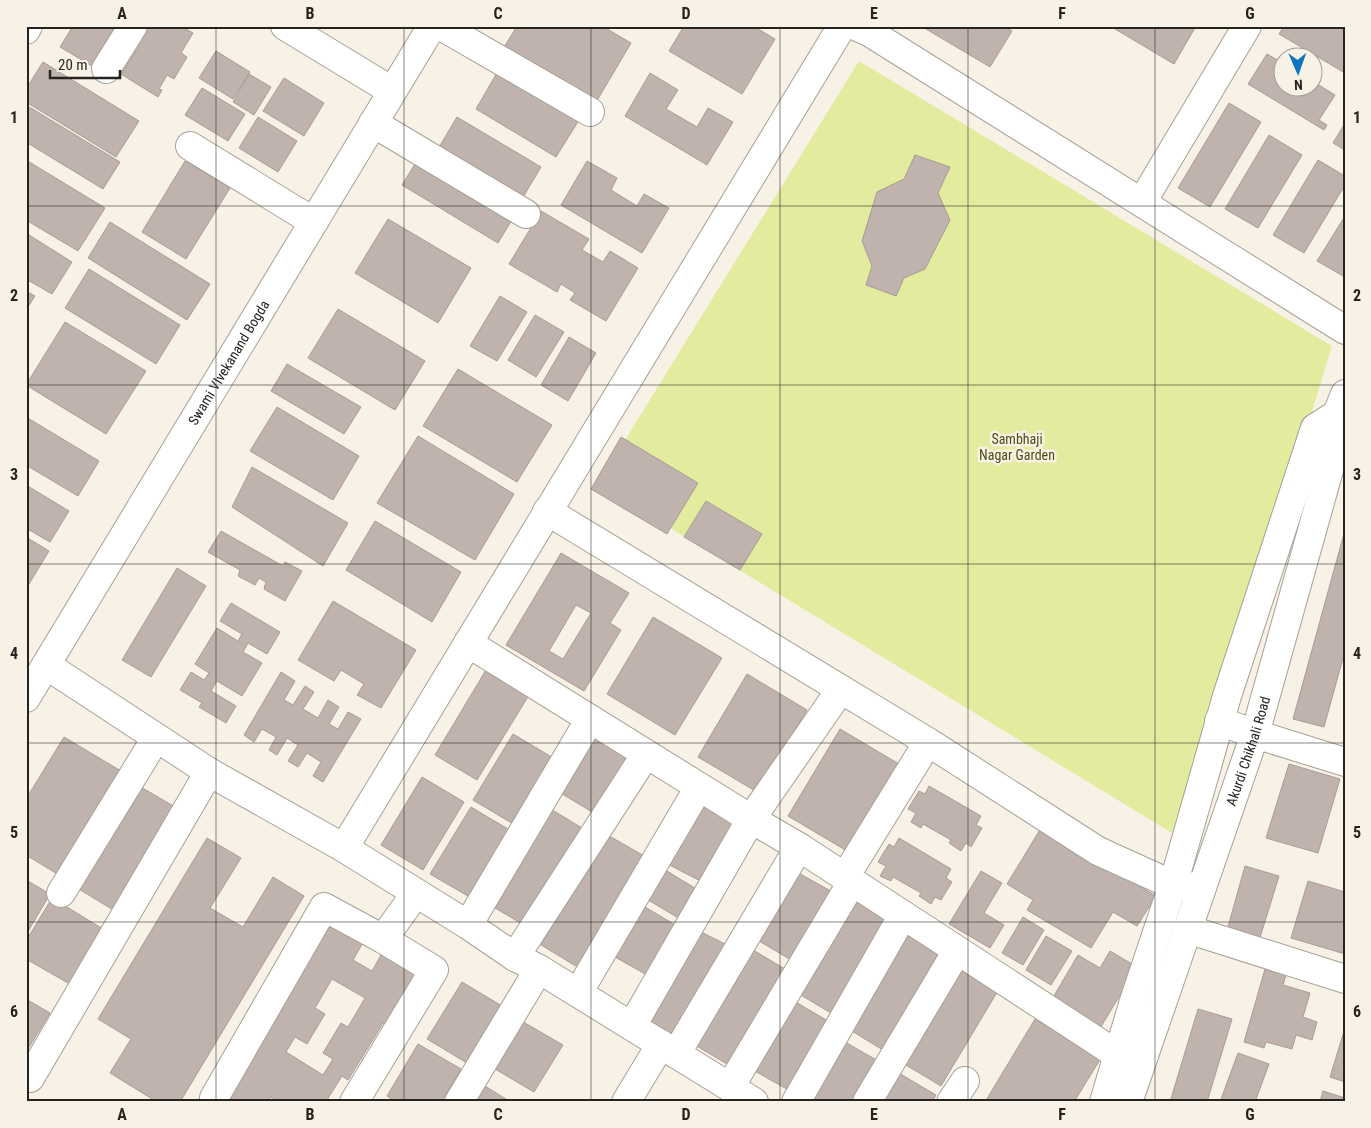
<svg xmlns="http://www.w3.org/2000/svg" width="1371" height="1128" viewBox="0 0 1371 1128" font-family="'Roboto Condensed',sans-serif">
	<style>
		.green { fill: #e2eb9e }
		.building { fill: #c0b2ad; stroke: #a99b96; fill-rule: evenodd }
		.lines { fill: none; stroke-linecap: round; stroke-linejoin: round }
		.minor-casing { stroke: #a7a195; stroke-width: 30 }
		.major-casing { stroke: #a7a195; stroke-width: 30 }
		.minor { stroke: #fff; stroke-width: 28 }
		.major { stroke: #fff; stroke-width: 28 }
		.grid { fill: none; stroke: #272420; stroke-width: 1; stroke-opacity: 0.55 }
		.labels { text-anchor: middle; stroke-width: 5; stroke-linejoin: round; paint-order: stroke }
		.street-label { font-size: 14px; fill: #272420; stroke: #f8f1e5 }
		.park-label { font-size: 14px; fill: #4a4f15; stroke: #f8f1e5 }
		.neatline { fill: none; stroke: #272420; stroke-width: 2 }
		.grid-label { font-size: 16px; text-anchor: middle; font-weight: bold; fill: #272420 }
	</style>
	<rect width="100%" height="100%" fill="#f8f1e5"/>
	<polygon class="green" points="859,61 1332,346 1182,839 598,484"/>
	<g class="building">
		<polygon points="73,26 124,26 97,69 60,47"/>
		<polygon points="146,26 181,26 193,33 181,53 187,57 174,79 167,75 159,89 162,90 158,97 121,74 139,46 132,43"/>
		<polygon points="517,26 602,26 631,43 595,104 503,49"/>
		<polygon points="684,26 753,26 775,39 742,94 669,51"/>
		<polygon points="921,26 1004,26 1012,31 990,67"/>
		<polygon points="1110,26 1196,26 1174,64"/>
		<polygon points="1284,26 1345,27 1345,73 1279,34"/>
		<polygon points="216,51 250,72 233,99 199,78"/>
		<polygon points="1267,54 1284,64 1284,88 1314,88 1314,82 1335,95 1319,120 1327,125 1324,130 1248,84"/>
		<polygon points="43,62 139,121 116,157 26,102 26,89"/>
		<polygon points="498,71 579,120 556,157 476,109"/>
		<polygon points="650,73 678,90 666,109 697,127 708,108 733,122 707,165 625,116"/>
		<polygon points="249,74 271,87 254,115 233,102"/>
		<polygon points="284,78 324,103 304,136 263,111"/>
		<polygon points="202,88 245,114 228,141 185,115"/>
		<polygon points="1229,103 1261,122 1210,207 1178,188"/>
		<polygon points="26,105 120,162 103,189 26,142"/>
		<polygon points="258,117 297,141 278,172 239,148"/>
		<polygon points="457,117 541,167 519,204 435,154"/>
		<polygon points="1345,123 1345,150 1333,143"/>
		<polygon points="1269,135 1302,155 1258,228 1225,209"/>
		<polygon points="915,155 950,167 938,193 950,220 925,269 904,278 896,296 866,285 872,266 862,241 877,192 904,179"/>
		<polygon points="420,156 516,213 498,243 402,185"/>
		<polygon points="26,160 105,208 78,251 26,220"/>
		<polygon points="1318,160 1345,176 1345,185 1304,253 1273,235"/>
		<polygon points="185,161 230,188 186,259 142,232"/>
		<polygon points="587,161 617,178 611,190 637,206 644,194 669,208 642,253 561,205"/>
		<polygon points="541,211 589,239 582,250 603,262 610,251 638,268 606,321 570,300 575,293 561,284 557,292 509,264"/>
		<polygon points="1345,216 1345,277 1317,261"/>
		<polygon points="388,219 471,268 438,323 355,273"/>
		<polygon points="110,222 210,284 187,320 88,258"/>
		<polygon points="26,233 72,262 52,294 26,279"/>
		<polygon points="89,269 180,325 156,364 65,308"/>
		<polygon points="26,291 35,296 26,310"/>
		<polygon points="500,296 527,312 497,361 470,346"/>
		<polygon points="338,309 425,361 395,410 308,358"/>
		<polygon points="535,315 564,332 536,377 508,360"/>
		<polygon points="65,322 146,371 106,434 26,385"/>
		<polygon points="569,337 596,353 568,401 541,385"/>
		<polygon points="287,364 361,407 344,434 271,391"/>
		<polygon points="458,369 552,425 517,482 423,426"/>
		<polygon points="277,407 359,456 333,500 250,451"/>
		<polygon points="26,417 99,461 78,496 26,465"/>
		<polygon points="418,436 514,494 475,560 377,503"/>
		<polygon points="621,437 698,483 667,534 591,489"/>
		<polygon points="252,467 348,523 323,566 232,507"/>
		<polygon points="26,485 69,511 50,542 26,528"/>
		<polygon points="706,501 762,534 740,570 684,537"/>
		<polygon points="375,521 461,572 432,622 346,570"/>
		<polygon points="1345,530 1345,651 1324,727 1293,719"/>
		<polygon points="221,531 283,566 285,562 302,571 285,601 264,589 266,582 259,578 255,585 238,576 240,570 208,552"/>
		<polygon points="26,537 49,551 29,584 26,582"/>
		<path d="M561 553 629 593 610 623 621 630 584 691 506 645ZM576 605 591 613 563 659 549 651Z"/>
		<polygon points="177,568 206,586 151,677 122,660"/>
		<polygon points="333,601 416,650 381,708 357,695 364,684 341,670 334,681 298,660"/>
		<polygon points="231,603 280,632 267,654 248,643 243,652 262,663 242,696 217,681 211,691 236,706 226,723 199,707 202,703 180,690 191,672 204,680 209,673 195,664 217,628 238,641 242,634 220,621"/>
		<polygon points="653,617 722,658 675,735 607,694"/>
		<polygon points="486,670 529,695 477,780 435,755"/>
		<polygon points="281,672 295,681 284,700 293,705 305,686 314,692 303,709 318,718 328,700 339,707 329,724 338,729 348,712 361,719 323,782 313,776 321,762 307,753 298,767 288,761 298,745 287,738 277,755 269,750 276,737 262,729 254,742 244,735"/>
		<polygon points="747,674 807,710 757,792 698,757"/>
		<polygon points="596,729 640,755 602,818 559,792"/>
		<polygon points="840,729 899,764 847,851 788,816"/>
		<polygon points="513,734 555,759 515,825 473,800"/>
		<polygon points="64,737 121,771 59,875 26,855 26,799"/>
		<polygon points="1289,764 1340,779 1318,853 1266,838"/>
		<polygon points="422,777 464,802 423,870 381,845"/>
		<polygon points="139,786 182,811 120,914 77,888"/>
		<polygon points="929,786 981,816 976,825 982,828 971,847 966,843 961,851 949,843 951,840 923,824 921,828 911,822 916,813 908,809 919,791 925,794"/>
		<polygon points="700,796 744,821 706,884 662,861"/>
		<polygon points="544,805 587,831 529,928 485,902"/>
		<polygon points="471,807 513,832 473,899 430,874"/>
		<polygon points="1041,828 1156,896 1137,926 1113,912 1091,948 1027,910 1033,900 1007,884"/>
		<polygon points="604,833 646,857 579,968 538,943"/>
		<polygon points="207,838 241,858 210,908 243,927 273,877 304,896 180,1102 157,1102 110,1073 131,1039 98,1019"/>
		<polygon points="899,838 951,869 946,878 952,882 941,900 935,897 931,904 919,896 921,893 893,877 891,881 880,876 886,866 878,862 889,844 894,847"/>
		<polygon points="1245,866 1279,876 1258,944 1226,934"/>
		<polygon points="662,868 698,890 680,919 645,898"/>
		<polygon points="793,870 838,895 798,964 754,938"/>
		<polygon points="981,871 1002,883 984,913 1004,925 990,948 949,924"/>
		<polygon points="26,880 50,894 26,935"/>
		<polygon points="1308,881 1345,892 1345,954 1291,938"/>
		<polygon points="854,892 896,917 836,1016 794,991"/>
		<polygon points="52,898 108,932 75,987 26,959 26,941"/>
		<polygon points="645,907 677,926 647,975 615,957"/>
		<polygon points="1023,917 1044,930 1023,965 1002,953"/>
		<path d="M330 918 365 939 353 960 372 971 385 948 420 969 386 1025 383 1023 348 1080 342 1076 327 1100 330 1102H279L271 1097 268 1102H229L222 1098ZM332 979 365 998 348 1027 341 1023 323 1053 333 1059 323 1075 286 1052 295 1037 307 1044 325 1014 315 1008Z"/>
		<polygon points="907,928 943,950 883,1050 847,1028"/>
		<polygon points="695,929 733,948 678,1040 644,1020"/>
		<polygon points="1046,936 1072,951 1051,985 1026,970"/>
		<polygon points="748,947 790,972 732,1067 690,1042"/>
		<polygon points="1110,951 1137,967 1099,1030 1051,1001 1078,955 1100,968"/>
		<polygon points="959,965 999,989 941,1086 901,1062"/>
		<polygon points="1265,969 1286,975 1283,985 1310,993 1303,1017 1317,1022 1312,1040 1296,1035 1292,1049 1266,1042 1264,1048 1244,1042"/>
		<polygon points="462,982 502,1006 467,1063 427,1039"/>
		<polygon points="26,999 50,1013 26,1052"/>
		<polygon points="794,1001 833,1024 792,1092 753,1070"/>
		<polygon points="1198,1009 1232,1019 1207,1102 1170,1102"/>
		<polygon points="518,1019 563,1045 534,1092 490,1066"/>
		<polygon points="1035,1019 1101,1058 1074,1102 985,1102"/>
		<polygon points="1345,1028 1345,1082 1330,1077"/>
		<polygon points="838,1038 878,1061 854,1102 814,1102 803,1095"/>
		<polygon points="418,1044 461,1069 441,1102 396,1102 387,1096"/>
		<polygon points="1238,1053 1269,1064 1255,1102 1220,1102"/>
		<polygon points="897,1072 936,1095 932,1102 879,1102"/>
		<polygon points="480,1083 511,1102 469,1102"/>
		<polygon points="1323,1091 1345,1098 1345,1102 1320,1102"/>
	</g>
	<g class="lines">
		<defs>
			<g id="minor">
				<polyline points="285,26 392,91"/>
				<polyline points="441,26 590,112"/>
				<polyline points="855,26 869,32 1345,330"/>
				<polyline points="26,30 28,26"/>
				<polyline points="106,69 133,26"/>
				<polyline points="373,123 526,214"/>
				<polyline points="190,146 314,222"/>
				<polyline points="1142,202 1247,26"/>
				<polyline points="547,511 928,742 1098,851 1173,885 1197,887"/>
				<polyline points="468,643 751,819 799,847 1118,1055"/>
				<polyline points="46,665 209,772 344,848 468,925 515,957 539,969 754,1102"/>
				<path id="s1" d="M26 698 432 26"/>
				<polyline points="1219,721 1255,734 1345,762"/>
				<polyline points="344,848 842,26"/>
				<polyline points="845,877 928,742"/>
				<polyline points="61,893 156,738"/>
				<polyline points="468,925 590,719"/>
				<polyline points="1187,929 1345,979"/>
				<polyline points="383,939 416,893"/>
				<polyline points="515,957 646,754"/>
				<polyline points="578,993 699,787"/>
				<polyline points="632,1026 751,819 841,689"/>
				<polyline points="676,1054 799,847"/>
				<polyline points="30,1078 209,772"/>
				<polyline points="730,1087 852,882"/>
				<polyline points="214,1098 324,907 383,939 434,970 354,1102"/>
				<polyline points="459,1102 539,969"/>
				<polyline points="626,1102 661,1044"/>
				<polyline points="796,1102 903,915"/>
				<polyline points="867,1102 957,951"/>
				<polyline points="951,1102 965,1081"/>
			</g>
			<g id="major">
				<polyline points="1104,1102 1134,1001 1173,885 1227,696 1315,428 1337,414"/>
				<path id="s2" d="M1128 1102 1255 734 1334 452 1337 414 1345 394"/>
			</g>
		</defs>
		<use href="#minor" class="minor-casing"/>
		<use href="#major" class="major-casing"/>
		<use href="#minor" class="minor"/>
		<use href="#major" class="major"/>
	</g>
	<path class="grid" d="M216 26V1102M404 26V1102M591 26V1102M780 26V1102M968 26V1102M1155 26V1102M26 206H1345M26 385H1345M26 564H1345M26 743H1345M26 922H1345"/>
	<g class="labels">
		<g class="street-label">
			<text dy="5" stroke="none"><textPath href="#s1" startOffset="392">Swami VIvekanand Bogda</textPath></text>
			<text dy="5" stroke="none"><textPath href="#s2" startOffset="371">Akurdi Chikhali Road</textPath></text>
		</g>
		<g class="park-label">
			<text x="1017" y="444">Sambhaji<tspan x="1017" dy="16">Nagar Garden</tspan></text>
		</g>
	</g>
	<rect width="1371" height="1128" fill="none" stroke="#f8f1e5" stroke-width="55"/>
	<g transform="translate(1298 72) rotate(178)"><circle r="24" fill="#f8f1e5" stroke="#a49f96"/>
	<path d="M0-4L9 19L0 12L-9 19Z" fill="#0f75c0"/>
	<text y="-8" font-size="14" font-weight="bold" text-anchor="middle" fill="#272420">N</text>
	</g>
	<path d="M50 70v8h70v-8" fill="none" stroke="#272420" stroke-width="2.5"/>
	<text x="58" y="70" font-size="15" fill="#272420" stroke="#f8f1e5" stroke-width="4" paint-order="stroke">20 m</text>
	<rect x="28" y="28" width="1316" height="1072" class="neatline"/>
	<g class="grid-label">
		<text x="122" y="19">A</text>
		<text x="310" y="19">B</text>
		<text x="498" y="19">C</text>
		<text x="686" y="19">D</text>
		<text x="874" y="19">E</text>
		<text x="1062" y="19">F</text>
		<text x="1250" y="19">G</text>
		<text x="14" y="123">1</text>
		<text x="1357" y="123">1</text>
		<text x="14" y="301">2</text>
		<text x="1357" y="301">2</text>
		<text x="14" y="480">3</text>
		<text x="1357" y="480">3</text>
		<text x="14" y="659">4</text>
		<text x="1357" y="659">4</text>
		<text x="14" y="838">5</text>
		<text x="1357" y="838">5</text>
		<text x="14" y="1017">6</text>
		<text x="1357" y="1017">6</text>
		<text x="122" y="1120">A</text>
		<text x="310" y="1120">B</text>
		<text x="498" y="1120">C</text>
		<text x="686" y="1120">D</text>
		<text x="874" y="1120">E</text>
		<text x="1062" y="1120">F</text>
		<text x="1250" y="1120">G</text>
	</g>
</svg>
